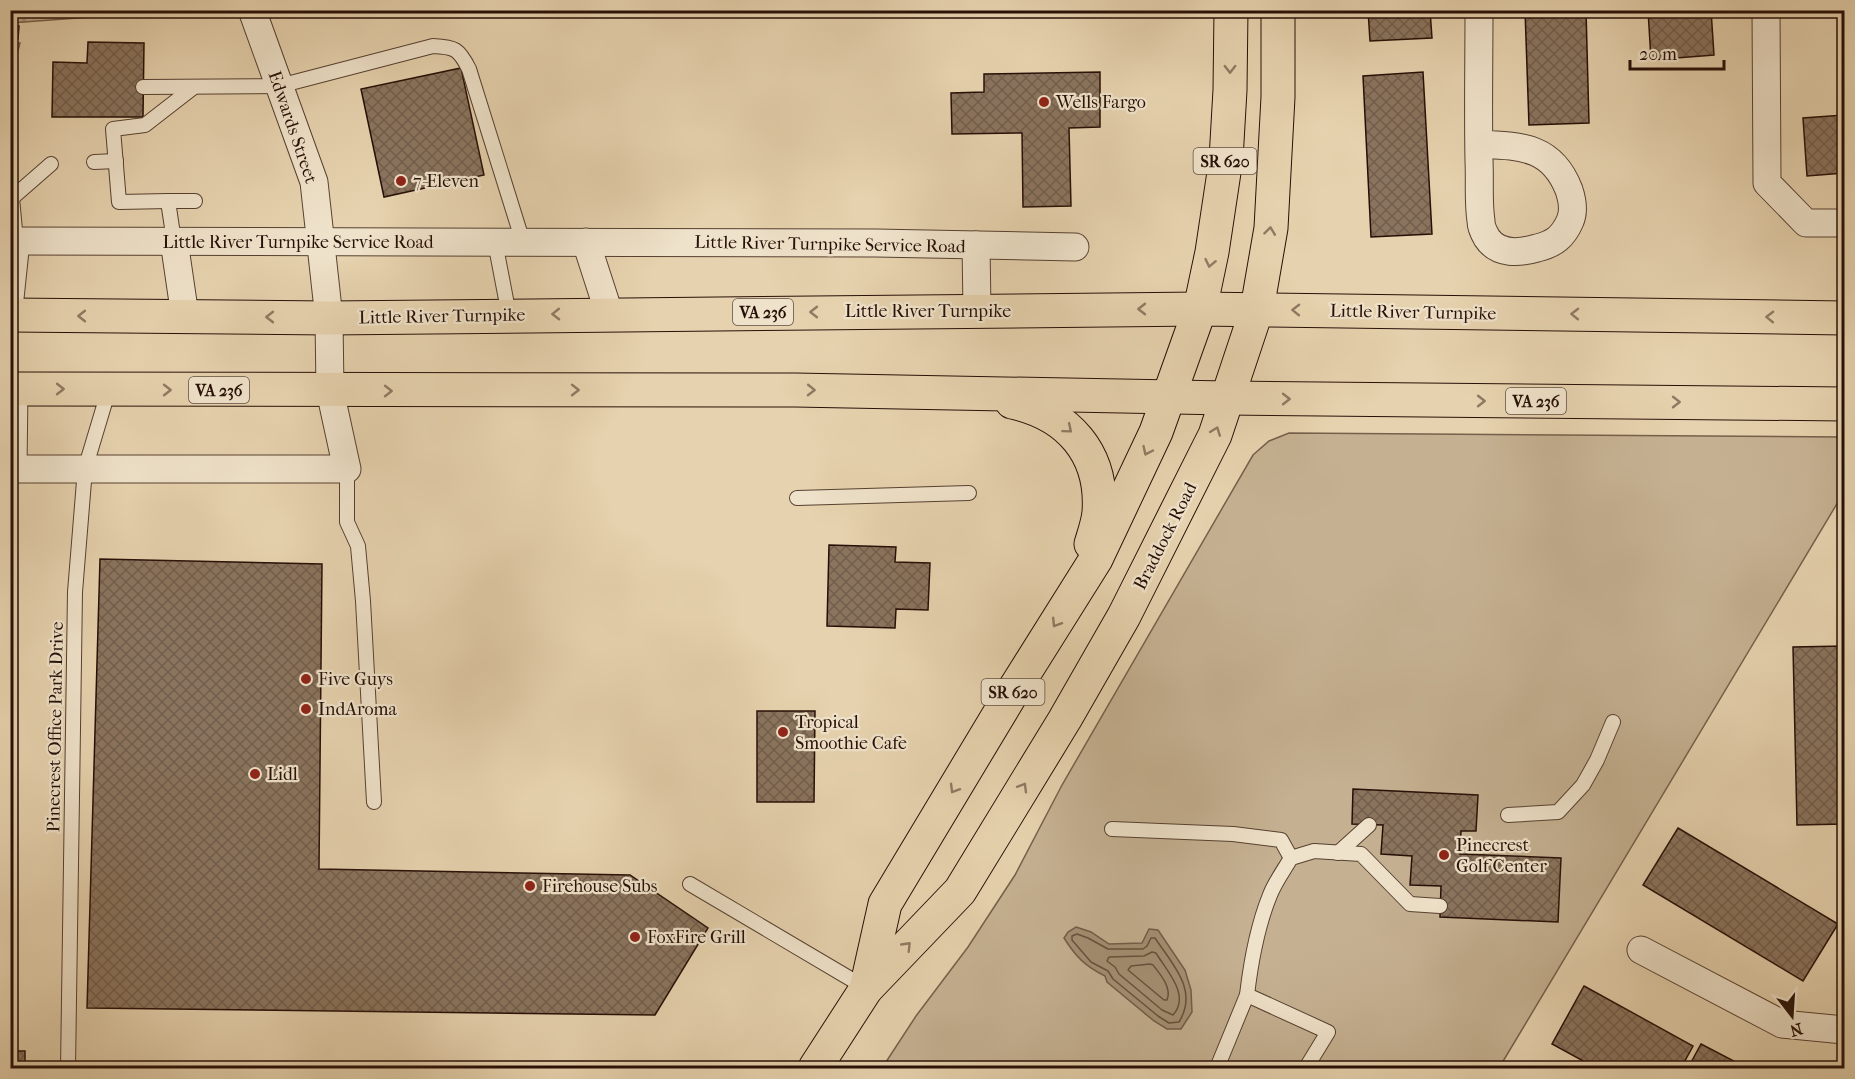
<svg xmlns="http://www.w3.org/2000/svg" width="1855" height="1079" viewBox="0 0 1855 1079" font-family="'IM FELL French Canon',serif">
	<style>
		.grass { fill: #c5b192; stroke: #76604c; stroke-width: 1.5 }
		.forest { fill: url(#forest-firs); stroke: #76604c; stroke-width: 1.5 }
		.water { fill: #a59075; stroke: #725c49; stroke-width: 1.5 }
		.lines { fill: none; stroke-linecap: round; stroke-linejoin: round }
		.shore { stroke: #66503e; stroke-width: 1.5 }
		.building { fill: url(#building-cross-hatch); stroke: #260f07; stroke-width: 1.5 }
		.service-casing { stroke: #564031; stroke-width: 16 }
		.minor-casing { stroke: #564031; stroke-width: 29 }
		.primary-casing { stroke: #260f07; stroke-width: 35 }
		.service { stroke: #efe2ca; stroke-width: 14 }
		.minor { stroke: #efe2ca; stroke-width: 27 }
		.primary { stroke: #e6d2ae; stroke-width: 33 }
		.oneway { stroke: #907a63 }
		.poi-dot { fill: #8f2418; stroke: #efe2ca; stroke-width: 2 }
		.labels { text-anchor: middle; stroke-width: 4.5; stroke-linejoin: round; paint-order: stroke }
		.shield { fill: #efe2ca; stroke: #624e42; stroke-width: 1.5 }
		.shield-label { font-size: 16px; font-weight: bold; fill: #260f07 }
		.poi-label { font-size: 18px; fill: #260f07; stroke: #efe2ca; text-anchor: start }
		.street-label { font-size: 18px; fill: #260f07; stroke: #efe2ca }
	</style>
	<defs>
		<pattern id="forest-firs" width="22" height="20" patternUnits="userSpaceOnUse" patternTransform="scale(1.5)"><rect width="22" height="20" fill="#c5b192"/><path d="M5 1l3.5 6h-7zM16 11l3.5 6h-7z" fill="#a9977c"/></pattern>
		<pattern id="building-cross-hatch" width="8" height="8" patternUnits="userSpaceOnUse" patternTransform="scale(1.5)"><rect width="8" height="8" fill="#8a745e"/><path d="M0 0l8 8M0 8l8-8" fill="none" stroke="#715e4c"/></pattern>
	</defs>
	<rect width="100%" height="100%" fill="#e6d2ae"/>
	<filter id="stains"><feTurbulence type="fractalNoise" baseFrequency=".00333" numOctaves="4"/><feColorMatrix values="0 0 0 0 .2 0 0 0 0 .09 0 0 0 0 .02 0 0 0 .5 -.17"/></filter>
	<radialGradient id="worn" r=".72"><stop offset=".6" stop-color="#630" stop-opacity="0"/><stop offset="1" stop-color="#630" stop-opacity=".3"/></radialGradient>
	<g class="grass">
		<polygon points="11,43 20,43 11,77 10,43"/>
		<polygon points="1289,433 1844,437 1844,492 1499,1068 882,1068 916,1016 968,947 1015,875 1062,785 1253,455 1269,441"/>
	</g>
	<polygon class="forest" points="11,10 172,10 172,11 11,23"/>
	<path class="water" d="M1076 927 1091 932 1109 944 1142 943 1149 929 1158 930 1185 970 1191 990 1192 1012 1181 1029H1167L1154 1021 1107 982 1105 976C1085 966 1076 957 1064 938L1068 932Z"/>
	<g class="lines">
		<g class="shore">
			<path d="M1077 934 1088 938 1108 949H1143L1147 946 1151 938H1155C1172 964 1199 990 1179 1022L1169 1023 1158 1016 1113 979 1108 971 1091 962 1072 940V936Z"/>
			<path d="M1152 952 1156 953C1166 970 1191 995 1173 1015L1162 1010 1119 974 1115 967 1107 961 1109 957 1144 956Z"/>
			<path d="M1150 964 1153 965C1161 975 1172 988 1167 1000H1164L1128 970 1131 966Z"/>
		</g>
	</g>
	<g class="building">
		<polygon points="1368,10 1430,10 1432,38 1370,41"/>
		<polygon points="1525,10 1586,10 1589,123 1529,125"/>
		<polygon points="1648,10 1711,10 1714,55 1651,60"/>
		<polygon points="10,26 19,26 18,39 10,38"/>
		<polygon points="88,42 144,43 143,117 52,117 53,62 87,63"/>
		<polygon points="461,68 484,175 384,197 361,89"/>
		<polygon points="1100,72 1100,127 1069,128 1071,206 1023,207 1022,133 952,134 951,93 984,92 984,74"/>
		<polygon points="1423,72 1432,234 1371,237 1363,76"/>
		<polygon points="1844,115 1844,173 1807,176 1803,118"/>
		<polygon points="829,545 896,547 895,562 930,563 928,610 896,609 895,628 827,626"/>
		<polygon points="100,559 322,564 319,869 630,875 708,928 655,1015 87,1008"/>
		<polygon points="1844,646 1844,824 1797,825 1793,647"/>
		<polygon points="757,711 815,711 814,802 757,802"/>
		<polygon points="1353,789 1478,795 1476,831 1461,831 1460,854 1561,858 1558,922 1440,917 1441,886 1410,885 1412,856 1381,854 1383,825 1352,824"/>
		<polygon points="1678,828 1838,924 1803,981 1643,885"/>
		<polygon points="1584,986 1693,1046 1681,1068 1596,1068 1552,1044"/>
		<polygon points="1701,1044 1747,1068 1688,1068"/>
		<rect x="10" y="1051" width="15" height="17"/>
	</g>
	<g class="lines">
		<defs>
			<g id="service">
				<path d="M143 87 279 86 433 46C455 47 459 49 469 69L523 242"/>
				<polyline points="94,162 116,161"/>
				<polyline points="168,201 119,202 113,129 145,125 194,87"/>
				<polyline points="16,241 12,198 51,164"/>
				<polyline points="174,241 168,201 195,201"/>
				<polyline points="495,242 509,315"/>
				<polyline points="347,469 347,522 358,546 363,601 374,802"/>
				<polyline points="797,498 969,493"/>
				<polyline points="1508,815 1558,812 1583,785 1597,760 1613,722"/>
				<polyline points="1112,829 1233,834 1281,840 1291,858"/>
				<polyline points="1338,853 1369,825"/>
				<polyline points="690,884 866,988"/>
				<path d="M1247 995C1251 961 1257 927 1270 895 1275 882 1284 870 1291 858L1314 851 1361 854 1410 904 1440 906"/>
				<polyline points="68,1068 75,592 85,469 109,389"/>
				<polyline points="1217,1068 1247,995 1328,1032 1306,1068"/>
			</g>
			<g id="minor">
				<path d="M1479 10C1479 61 1478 111 1479 161 1480 181 1478 201 1481 221 1481 226 1484 233 1487 238 1498 255 1520 253 1537 248 1554 244 1563 237 1570 221 1574 212 1572 199 1569 190 1552 146 1521 146 1479 144"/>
				<polyline points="1766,10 1767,183 1806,223 1844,223"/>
				<polyline points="10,241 876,243 1075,247"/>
				<polyline points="174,241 185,316"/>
				<polyline points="586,242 609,313"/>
				<polyline points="976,245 977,310"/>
				<polyline points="10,298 16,241"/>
				<polyline points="10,469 347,469 330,391 329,318 314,182 252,10"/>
				<polyline points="13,469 14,389"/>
				<polyline points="1641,950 1782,1024 1844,1030"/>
			</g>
			<g id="primary">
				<polyline points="10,315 329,318 1200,309 1844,318"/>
				<polyline points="10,389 795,390 1227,398 1844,404"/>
				<path d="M1012 402C1068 414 1103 453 1099 512 1098 523 1094 534 1091 544"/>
				<polyline points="866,989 885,904 1010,696 1096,559 1156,432 1200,309 1212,252 1226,159 1230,90 1231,10"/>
				<polyline points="815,1068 866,989 960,891 1065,719 1124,616 1215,435 1257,309 1271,228 1278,97 1278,10"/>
			</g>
		</defs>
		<use href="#service" class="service-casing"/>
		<use href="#minor" class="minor-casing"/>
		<use href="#primary" class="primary-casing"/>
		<use href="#service" class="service"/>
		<use href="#minor" class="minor"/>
		<use href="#primary" class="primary"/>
	</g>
	<defs><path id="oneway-chevron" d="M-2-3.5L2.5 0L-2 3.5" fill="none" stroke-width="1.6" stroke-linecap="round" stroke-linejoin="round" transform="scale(1.5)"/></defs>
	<g class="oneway">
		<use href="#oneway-chevron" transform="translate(1230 69) rotate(90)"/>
		<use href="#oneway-chevron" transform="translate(1270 231) rotate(-83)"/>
		<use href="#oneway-chevron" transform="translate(1210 263) rotate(102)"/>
		<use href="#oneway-chevron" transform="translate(1142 309) rotate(180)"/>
		<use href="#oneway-chevron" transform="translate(1296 310) rotate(-179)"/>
		<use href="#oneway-chevron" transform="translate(814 312) rotate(180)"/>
		<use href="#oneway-chevron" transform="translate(556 314) rotate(179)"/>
		<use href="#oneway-chevron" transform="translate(1575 314) rotate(-179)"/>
		<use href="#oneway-chevron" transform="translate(82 316) rotate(-180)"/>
		<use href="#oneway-chevron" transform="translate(270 317) rotate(-180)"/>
		<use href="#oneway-chevron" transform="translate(1770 317) rotate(-179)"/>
		<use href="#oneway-chevron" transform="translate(60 389)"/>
		<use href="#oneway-chevron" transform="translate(167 390)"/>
		<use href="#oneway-chevron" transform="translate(575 390)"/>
		<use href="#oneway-chevron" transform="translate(811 390) rotate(1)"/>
		<use href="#oneway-chevron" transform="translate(388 391)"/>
		<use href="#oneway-chevron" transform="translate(1286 399)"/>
		<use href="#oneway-chevron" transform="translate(1481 401)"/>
		<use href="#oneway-chevron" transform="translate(1676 402)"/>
		<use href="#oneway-chevron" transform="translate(1068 429) rotate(40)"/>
		<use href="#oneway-chevron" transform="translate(1216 431) rotate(-69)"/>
		<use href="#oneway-chevron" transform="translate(1147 451) rotate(115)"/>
		<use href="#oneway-chevron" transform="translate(1056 623) rotate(122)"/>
		<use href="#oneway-chevron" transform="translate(1023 787) rotate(-59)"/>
		<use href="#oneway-chevron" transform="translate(954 789) rotate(121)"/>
		<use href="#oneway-chevron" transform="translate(907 946) rotate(-46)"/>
	</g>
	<g class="poi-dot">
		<circle cx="1044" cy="102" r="6"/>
		<circle cx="401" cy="181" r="6"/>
		<circle cx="306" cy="679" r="6"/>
		<circle cx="306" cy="709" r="6"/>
		<circle cx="783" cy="732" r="6"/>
		<circle cx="255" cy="774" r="6"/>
		<circle cx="1444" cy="855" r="6"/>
		<circle cx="530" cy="886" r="6"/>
		<circle cx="635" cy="937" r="6"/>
	</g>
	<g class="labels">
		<g class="shield">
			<rect x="1193.5" y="148" width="63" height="26" rx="4.5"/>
			<rect x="733" y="299" width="60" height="26" rx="4.5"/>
			<rect x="189" y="377" width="60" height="26" rx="4.5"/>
			<rect x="1506" y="388" width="60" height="26" rx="4.5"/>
			<rect x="981.5" y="679" width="63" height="26" rx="4.5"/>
		</g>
		<g class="shield-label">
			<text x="1225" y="167">SR 620</text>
			<text x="763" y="318">VA 236</text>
			<text x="219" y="396">VA 236</text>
			<text x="1536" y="407">VA 236</text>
			<text x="1013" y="698">SR 620</text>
		</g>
		<g class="poi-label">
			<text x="1056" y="108">Wells Fargo</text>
			<text x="413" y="187">7-Eleven</text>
			<text x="318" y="685">Five Guys</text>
			<text x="318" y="715">IndAroma</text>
			<text x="795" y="728">Tropical<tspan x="795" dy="21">Smoothie Cafe</tspan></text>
			<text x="267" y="780">Lidl</text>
			<text x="1456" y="851">Pinecrest<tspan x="1456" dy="21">Golf Center</tspan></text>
			<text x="542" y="892">Firehouse Subs</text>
			<text x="647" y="943">FoxFire Grill</text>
		</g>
		<g class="street-label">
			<text transform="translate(293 127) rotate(71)" y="6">Edwards Street</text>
			<text x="298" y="248">Little River Turnpike Service Road</text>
			<text transform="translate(830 244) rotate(1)" y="6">Little River Turnpike Service Road</text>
			<text x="928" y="317">Little River Turnpike</text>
			<text transform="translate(1413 312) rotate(1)" y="6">Little River Turnpike</text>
			<text transform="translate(442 316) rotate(-1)" y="6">Little River Turnpike</text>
			<text transform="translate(1165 536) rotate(-63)" y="6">Braddock Road</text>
			<text transform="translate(55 727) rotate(-89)" y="6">Pinecrest Office Park Drive</text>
		</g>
	</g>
	<rect width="1855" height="1079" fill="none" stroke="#e6d2ae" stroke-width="36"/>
	<rect x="12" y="12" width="1831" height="1055" fill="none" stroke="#260f07" stroke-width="3"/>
	<rect x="18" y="18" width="1819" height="1043" fill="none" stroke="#260f07" stroke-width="1.5"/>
	<g transform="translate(1792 1016) rotate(163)" stroke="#efe2ca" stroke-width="4.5" paint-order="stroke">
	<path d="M0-4.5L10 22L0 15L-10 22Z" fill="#260f07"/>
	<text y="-9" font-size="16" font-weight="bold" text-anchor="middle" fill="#260f07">N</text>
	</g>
	<path d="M1630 60v9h94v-9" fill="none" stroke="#260f07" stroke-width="3"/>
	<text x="1639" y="60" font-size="18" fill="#260f07" stroke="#efe2ca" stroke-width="4.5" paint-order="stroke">20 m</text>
	<rect width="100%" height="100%" filter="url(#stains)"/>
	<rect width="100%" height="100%" fill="url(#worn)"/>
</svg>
